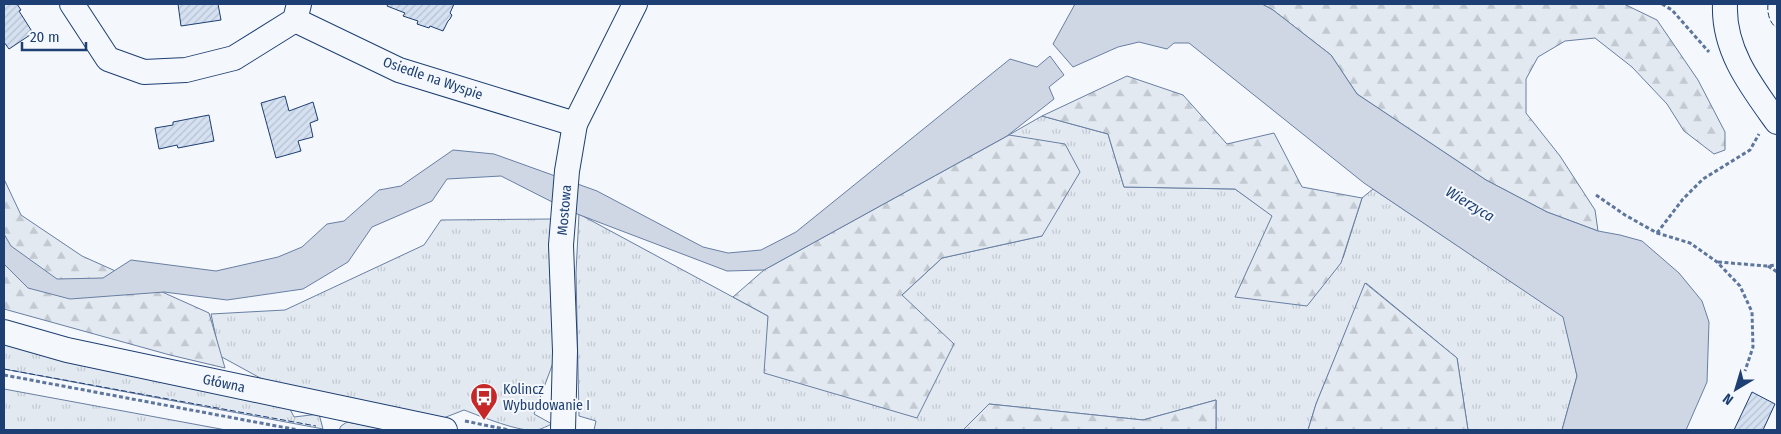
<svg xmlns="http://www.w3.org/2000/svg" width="1781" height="434" viewBox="0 0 1781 434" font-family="'Fira Sans Condensed',sans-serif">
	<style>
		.grass { fill: url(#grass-tufts); stroke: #687fa3 }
		.forest { fill: url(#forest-firs); stroke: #687fa3 }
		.water { fill: #cfd7e4; stroke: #687fa3 }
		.building { fill: url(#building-hatch); stroke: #1d3f73 }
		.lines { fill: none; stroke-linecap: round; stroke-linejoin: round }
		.minor-casing { stroke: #1d3f73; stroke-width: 26 }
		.path { stroke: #5e769c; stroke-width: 3; stroke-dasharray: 4 2.5; stroke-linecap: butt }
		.minor { stroke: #f4f7fb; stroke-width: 24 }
		.fence { stroke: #1d3f73; stroke-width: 1; stroke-dasharray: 6 2.5; stroke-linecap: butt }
		.labels { text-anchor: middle; stroke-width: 4; stroke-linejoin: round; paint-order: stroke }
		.street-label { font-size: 14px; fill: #1d3f73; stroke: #f4f7fb }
		.poi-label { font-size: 14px; fill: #1d3f73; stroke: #f4f7fb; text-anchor: start }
		.water-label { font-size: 15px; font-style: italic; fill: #1d3f73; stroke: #f4f7fb }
	</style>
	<defs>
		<pattern id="grass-tufts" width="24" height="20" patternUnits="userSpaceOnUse" patternTransform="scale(1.25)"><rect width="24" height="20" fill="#e3e9f0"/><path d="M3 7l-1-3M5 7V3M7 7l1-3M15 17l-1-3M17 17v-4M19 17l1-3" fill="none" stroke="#c2c9d1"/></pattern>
		<pattern id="forest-firs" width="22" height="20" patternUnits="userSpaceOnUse" patternTransform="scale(1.25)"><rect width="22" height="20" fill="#e3e9f0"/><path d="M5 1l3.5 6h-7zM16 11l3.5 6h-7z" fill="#c2c9d1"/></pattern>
		<pattern id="building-hatch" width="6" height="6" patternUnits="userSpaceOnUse" patternTransform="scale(1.25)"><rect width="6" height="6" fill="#d5e0f0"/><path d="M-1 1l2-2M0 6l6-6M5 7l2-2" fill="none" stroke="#b6c1d1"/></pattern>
	</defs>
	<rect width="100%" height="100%" fill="#f4f7fb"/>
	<g class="grass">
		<polygon points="1042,116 1108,134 1124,187 1235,189 1273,216 1236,296 1343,258 1362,198 1373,189 1564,317 1577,376 1562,430 1468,430 1457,358 1366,283 1316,404 1308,430 1216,430 1216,400 1143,420 989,404 963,430 594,430 596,421 579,416 576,273 579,214 768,316 902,295 942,258 1042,236 1007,136"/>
		<path d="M552 219 555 285 553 363 534 414 552 424C547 426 542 429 537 430 521 433 480 416 464 410L441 419 273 385 220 356 211 314 285 310 424 245 441 220Z"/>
		<polygon points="4,343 166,383 290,409 294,417 319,414 323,429 4,369"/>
		<polygon points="4,389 226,430 4,430"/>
		<polygon points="347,422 390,430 339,430 341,426"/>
	</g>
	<g class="forest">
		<polygon points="1262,4 1624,4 1657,20 1698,80 1725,132 1725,150 1714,154 1684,131 1667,104 1632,67 1595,38 1565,41 1538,57 1526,79 1526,113 1560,156 1595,210 1598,231 1547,212 1486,180 1357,94 1331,55 1273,10"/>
		<polygon points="1127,76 1183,95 1227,144 1274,133 1302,187 1362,198 1341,263 1307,306 1235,297 1272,216 1235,189 1124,187 1108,134 1042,116"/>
		<polygon points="1009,135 1065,144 1080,172 1042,236 942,258 902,295 954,344 917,418 764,373 768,316 733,297 764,270"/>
		<polygon points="4,179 21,215 82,256 209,313 225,368 170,355 4,309"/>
		<polygon points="1365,283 1457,358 1468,430 1308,430 1316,404"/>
		<polygon points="1216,400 1216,430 963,430 989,404 1143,420"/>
	</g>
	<g class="water">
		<polygon points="1075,4 1262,4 1273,10 1331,55 1357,94 1486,180 1547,212 1598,231 1620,235 1642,241 1679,273 1702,301 1709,322 1707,382 1686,430 1562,430 1577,376 1563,317 1364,183 1189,43 1174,43 1167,49 1139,42 1118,47 1073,67 1053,44"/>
		<polygon points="1050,56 1064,75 1049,87 1054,99 1007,136 764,270 727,271 572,212 501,176 447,179 432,201 372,227 348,262 303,289 227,300 164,292 70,299 28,288 4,264 4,234 11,246 57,279 103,278 131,260 216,271 278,257 302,247 327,224 344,221 379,190 401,186 453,150 494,154 597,191 703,247 728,253 761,250 796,232 1010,59 1037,67"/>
	</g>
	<g class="building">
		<polygon points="4,4 17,4 21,10 19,11 33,33 9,49 4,42"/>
		<polygon points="178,4 218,4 221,20 181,26"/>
		<polygon points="388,4 454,4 450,13 452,15 450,19 448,21 443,31 430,26 429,28 417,24 418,21 403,16 405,13 387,6"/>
		<polygon points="285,96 289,111 313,102 318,120 310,123 313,137 298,141 301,151 276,158 261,103"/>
		<polygon points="209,115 214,141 178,148 177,145 159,149 155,128 173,125 173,122"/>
		<polygon points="1752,392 1775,404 1763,430 1734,430"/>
	</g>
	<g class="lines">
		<defs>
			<g id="minor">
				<polyline points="72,4 108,59 144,72 186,70 234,58 295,20 299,4"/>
				<path d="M1725 4C1723 50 1751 86 1777 122"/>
				<polyline points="295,20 399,70 575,124"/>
				<polyline points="4,332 67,350 445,430"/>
				<polyline points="563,430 565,351 561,245 567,171 575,124 635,4"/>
			</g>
		</defs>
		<use href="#minor" class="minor-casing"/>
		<g class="path">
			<polyline points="1662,4 1672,10 1709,52"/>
			<polyline points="1596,195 1625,215 1657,233 1690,243 1717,262 1740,286 1752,312 1753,347 1745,371"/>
			<polyline points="1657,233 1683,199 1703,179 1750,150 1759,134"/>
			<polyline points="1718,262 1767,266 1777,265"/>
			<polyline points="1768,266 1777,272"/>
			<polyline points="4,375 298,430"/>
			<polyline points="465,421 509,430"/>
		</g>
		<use href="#minor" class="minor"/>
		<g class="fence">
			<path d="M1768 4C1767 12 1769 23 1777 28"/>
			<polyline points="4,369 316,426"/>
		</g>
	</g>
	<defs>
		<symbol id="bus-pin" viewBox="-11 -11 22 30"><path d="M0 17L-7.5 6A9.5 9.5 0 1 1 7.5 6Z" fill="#c62828" stroke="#f4f7fb"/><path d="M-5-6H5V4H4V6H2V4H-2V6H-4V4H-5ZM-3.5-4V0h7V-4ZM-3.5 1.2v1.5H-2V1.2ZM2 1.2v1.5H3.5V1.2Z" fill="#fff"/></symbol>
	</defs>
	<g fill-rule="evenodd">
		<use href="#bus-pin" x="468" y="381" width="32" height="43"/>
	</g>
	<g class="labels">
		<g class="street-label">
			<text transform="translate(433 78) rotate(19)" y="5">Osiedle na Wyspie</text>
			<text transform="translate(564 210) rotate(-85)" y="5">Mostowa</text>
			<text transform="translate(224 383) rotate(12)" y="5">Główna</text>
		</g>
		<g class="poi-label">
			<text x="503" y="394">Kolincz<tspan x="503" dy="16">Wybudowanie I</tspan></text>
		</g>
		<g class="water-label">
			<text transform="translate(1470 204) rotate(31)" y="5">Wierzyca</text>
		</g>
	</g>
	<rect width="1781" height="434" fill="none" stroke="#1d3f73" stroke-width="10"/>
	<g transform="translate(1736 389) rotate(218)" stroke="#f4f7fb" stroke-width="4" paint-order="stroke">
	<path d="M0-4L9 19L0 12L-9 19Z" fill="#1d3f73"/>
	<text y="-8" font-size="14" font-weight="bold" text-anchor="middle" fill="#1d3f73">N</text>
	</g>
	<path d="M22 42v8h64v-8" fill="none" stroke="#1d3f73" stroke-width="2.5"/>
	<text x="30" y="42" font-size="15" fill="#1d3f73" stroke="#f4f7fb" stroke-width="4" paint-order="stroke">20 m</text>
</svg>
